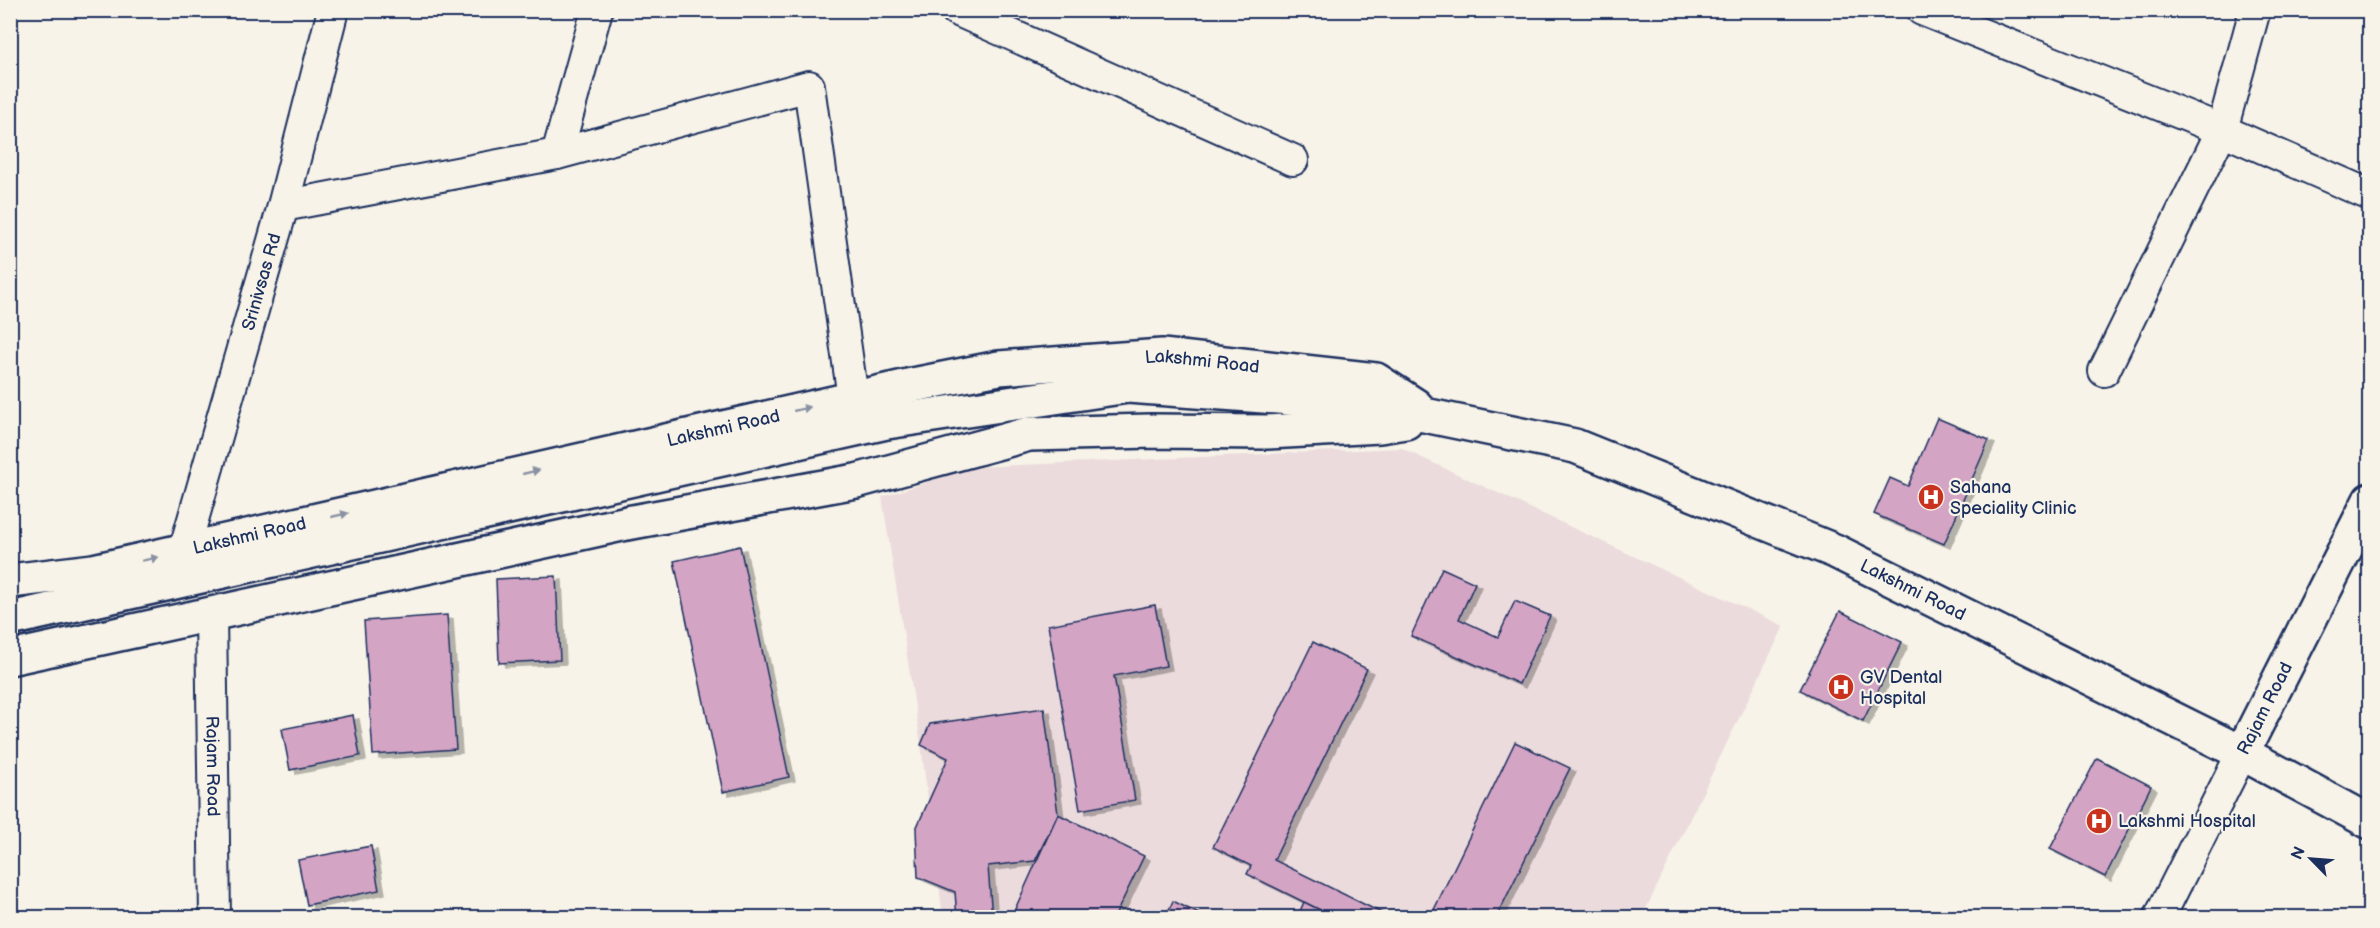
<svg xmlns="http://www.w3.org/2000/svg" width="2380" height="928" viewBox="0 0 2380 928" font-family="'Balsamiq Sans',sans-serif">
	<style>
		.built { fill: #ecdbdd }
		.building { fill: #d4a4c4; stroke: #1b2f5e; stroke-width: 1.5; filter: url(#shadow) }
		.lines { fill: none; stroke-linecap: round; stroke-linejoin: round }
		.minor-casing { stroke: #1b2f5e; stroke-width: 34 }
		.tertiary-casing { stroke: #1b2f5e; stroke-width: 38 }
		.minor { stroke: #f7f3e8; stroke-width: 30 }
		.tertiary { stroke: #f7f3e8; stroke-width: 33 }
		.oneway { fill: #8991a3 }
		.labels { text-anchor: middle; stroke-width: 4.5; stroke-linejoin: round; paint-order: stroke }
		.street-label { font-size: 18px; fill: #1b2f5e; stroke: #f7f3e8 }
		.poi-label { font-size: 18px; fill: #1b2f5e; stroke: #f7f3e8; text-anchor: start }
	</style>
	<defs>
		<filter id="shadow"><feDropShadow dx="6" dy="4" stdDeviation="0" flood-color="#0004"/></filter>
	</defs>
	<rect width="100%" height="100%" fill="#f7f3e8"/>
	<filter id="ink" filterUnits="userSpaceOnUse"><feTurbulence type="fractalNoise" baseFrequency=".0167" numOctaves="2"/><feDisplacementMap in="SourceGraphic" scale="12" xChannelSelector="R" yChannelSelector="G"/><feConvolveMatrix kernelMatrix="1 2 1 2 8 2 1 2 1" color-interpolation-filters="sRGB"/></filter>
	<g filter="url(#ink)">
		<polygon class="built" points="1401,448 1784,626 1642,917 943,917 921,745 882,497 973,467"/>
		<g class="building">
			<polygon points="1937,418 1989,440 1944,544 1874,514 1890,478 1908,486"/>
			<polygon points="740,546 789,777 723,792 674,561"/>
			<polygon points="1442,568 1475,583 1459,619 1498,637 1515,601 1550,616 1519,684 1411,636"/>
			<polygon points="556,576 560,660 499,663 496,579"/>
			<polygon points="1155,605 1166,666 1114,676 1135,800 1080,810 1048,625"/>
			<polygon points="1840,611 1902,642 1863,721 1800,690"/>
			<polygon points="447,615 456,749 373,755 364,621"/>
			<polygon points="1313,642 1367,669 1274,860 1392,918 1336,918 1247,874 1251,866 1213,847"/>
			<polygon points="1044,708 1058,814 1035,861 988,866 992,918 957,918 955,892 918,877 916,829 948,758 921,745 930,724"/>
			<polygon points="353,715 360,756 290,770 282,729"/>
			<polygon points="1515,742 1570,768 1496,918 1430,918"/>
			<polygon points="2097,758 2151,786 2105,877 2050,849"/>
			<polygon points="1058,814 1144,856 1114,918 1011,918"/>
			<polygon points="371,846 379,890 307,905 298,860"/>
			<polygon points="1173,901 1207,918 1165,918"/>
			<polygon points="1304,902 1336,918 1297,918"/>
		</g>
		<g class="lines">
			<defs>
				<g id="minor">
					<polyline points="956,10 1293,160"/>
					<polyline points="1922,10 2222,130 2370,195"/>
					<polyline points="557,154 597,10"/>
					<polyline points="283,206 557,154 809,86 853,398"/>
					<polyline points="2104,371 2222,130 2255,10"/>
					<path id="s1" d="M184 551 283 206 333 10"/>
					<path id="s2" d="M211 613 215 918"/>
					<polyline points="2159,918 2242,753"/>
				</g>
				<g id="tertiary">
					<path id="s3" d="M10 581 93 571 908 386 999 368 1162 356 1376 380 1416 406"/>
					<path id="s4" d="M10 619 887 422 1128 386 1371 404 1575 446 1835 551 2242 753 2370 822"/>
					<polyline points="10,658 627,523 856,481 1029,434 1151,431 1267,432 1380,426 1406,422"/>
					<path id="s5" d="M2242 753 2370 500"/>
				</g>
			</defs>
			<use href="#minor" class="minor-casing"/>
			<use href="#tertiary" class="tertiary-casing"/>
			<use href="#minor" class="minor"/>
			<use href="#tertiary" class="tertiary"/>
		</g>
		<defs><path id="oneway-solid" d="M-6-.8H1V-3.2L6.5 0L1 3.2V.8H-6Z" transform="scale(1.5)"/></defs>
		<g class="oneway">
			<use href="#oneway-solid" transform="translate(802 409) rotate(-13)"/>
			<use href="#oneway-solid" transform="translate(531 472) rotate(-13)"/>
			<use href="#oneway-solid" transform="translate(340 515) rotate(-13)"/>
			<use href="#oneway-solid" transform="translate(150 559) rotate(-12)"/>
		</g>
	</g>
	<defs>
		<symbol id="hospital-disc" viewBox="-11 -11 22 22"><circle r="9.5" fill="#c8321e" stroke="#f7f3e8"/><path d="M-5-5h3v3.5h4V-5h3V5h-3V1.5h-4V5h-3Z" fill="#fff"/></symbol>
	</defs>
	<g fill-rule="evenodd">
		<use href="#hospital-disc" x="1916" y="482" width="30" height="30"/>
		<use href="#hospital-disc" x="1826" y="672" width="30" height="30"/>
		<use href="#hospital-disc" x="2084" y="806" width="30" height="30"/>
	</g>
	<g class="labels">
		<g class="street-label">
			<text dy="6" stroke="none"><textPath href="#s1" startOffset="280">Srinivsas Rd</textPath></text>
			<text dy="6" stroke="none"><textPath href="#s3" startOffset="1216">Lakshmi Road</textPath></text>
			<text dy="6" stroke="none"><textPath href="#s3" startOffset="730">Lakshmi Road</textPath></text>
			<text dy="6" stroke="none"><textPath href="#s3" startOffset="244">Lakshmi Road</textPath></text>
			<text dy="6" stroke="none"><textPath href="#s4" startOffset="1962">Lakshmi Road</textPath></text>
			<text dy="6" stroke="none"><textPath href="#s5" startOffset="50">Rajam Road</textPath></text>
			<text dy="6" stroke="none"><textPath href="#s2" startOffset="153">Rajam Road</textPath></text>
		</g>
		<g class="poi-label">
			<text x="1950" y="493">Sahana<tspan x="1950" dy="21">Speciality Clinic</tspan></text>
			<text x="1860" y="683">GV Dental<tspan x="1860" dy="21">Hospital</tspan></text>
			<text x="2118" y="827">Lakshmi Hospital</text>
		</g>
	</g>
	<rect width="2380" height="928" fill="none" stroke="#f7f3e8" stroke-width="36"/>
	<rect x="18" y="18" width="2344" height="892" fill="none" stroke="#1b2f5e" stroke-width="2" filter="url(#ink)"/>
	<g transform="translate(2311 859) rotate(295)" stroke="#f7f3e8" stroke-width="4.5" paint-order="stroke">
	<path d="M0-4.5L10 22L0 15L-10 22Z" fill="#1b2f5e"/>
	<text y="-9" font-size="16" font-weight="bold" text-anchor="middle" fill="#1b2f5e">N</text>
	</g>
</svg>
